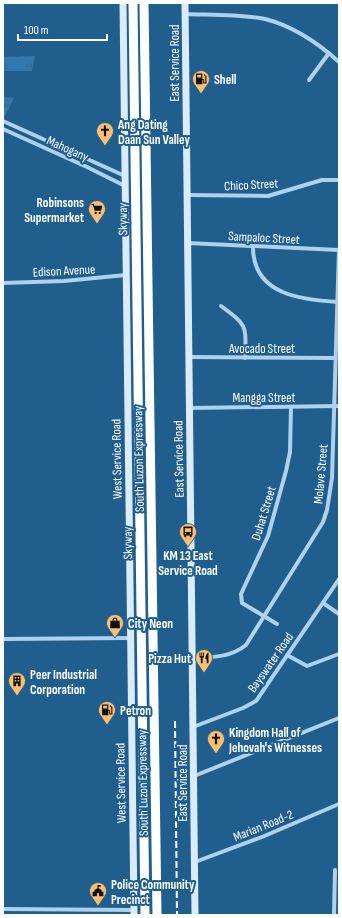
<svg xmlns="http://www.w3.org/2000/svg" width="342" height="918" viewBox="0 0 342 918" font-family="'Sofia Sans Condensed',sans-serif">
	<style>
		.grass { fill: url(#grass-tufts) }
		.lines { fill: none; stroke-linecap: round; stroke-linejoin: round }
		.street { stroke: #aed2ec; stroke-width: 4 }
		.secondary { stroke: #daebf9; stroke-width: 7 }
		.highway { stroke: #fff; stroke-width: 9 }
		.rail { stroke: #fff; stroke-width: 2; stroke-dasharray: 7 3; stroke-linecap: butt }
		.labels { text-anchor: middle; stroke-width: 4; stroke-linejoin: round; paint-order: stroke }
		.street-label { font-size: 13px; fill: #fff; stroke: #205e8e }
		.poi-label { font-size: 13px; font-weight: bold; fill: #fff; stroke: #205e8e; text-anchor: start }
	</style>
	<defs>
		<pattern id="grass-tufts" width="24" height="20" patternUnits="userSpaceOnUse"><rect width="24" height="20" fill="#3378ab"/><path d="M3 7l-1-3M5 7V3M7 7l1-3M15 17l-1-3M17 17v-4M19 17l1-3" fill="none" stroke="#40627c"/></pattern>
	</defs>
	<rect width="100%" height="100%" fill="#205e8e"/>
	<g class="grass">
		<polygon points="35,56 32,71 3,71 3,78 3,57"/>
		<polygon points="3,97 14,98 4,118 3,117"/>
	</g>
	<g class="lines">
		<g class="street">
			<path d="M185 14C211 15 240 14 265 19 293 26 318 43 339 62"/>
			<polyline points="309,80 329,53"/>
			<polyline points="3,121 125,176"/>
			<polyline points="3,129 87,167 125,186"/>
			<polyline points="187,195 268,196 322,180 339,180"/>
			<polyline points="188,243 339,250"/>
			<path d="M253 247C253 295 302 300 339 302"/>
			<polyline points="3,283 64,281 126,275"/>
			<path d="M221 306C248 326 246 325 245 358"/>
			<polyline points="189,357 335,358"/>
			<polyline points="189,408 339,406"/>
			<polyline points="323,603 339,614"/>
			<polyline points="277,624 242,603 241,594 268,536 286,471 290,452 291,407"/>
			<polyline points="3,639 130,638"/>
			<polyline points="287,655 307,666 339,654"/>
			<path d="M193 658C211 657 230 658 246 645L323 522 327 510 332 478 339 249"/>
			<polyline points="193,727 243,708 256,701 339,579"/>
			<polyline points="194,776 339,718"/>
			<polyline points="195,862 262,837 339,804"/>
			<polyline points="3,909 134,910"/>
			<polyline points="334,915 335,870"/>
		</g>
		<g class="secondary">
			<polyline points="123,3 134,915"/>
			<polyline points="185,3 195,915"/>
		</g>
		<g class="highway">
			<polyline points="133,3 145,915"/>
			<polyline points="144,3 157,915"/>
		</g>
		<polyline class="rail" points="175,721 177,915"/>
	</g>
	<defs>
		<symbol id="fuel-pin" viewBox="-11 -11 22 30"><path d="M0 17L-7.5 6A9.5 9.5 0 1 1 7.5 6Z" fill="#fac06f" stroke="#205e8e"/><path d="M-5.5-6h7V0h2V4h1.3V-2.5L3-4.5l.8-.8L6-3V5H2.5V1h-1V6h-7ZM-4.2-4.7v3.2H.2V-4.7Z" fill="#111"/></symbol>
		<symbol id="church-pin" viewBox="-11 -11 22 30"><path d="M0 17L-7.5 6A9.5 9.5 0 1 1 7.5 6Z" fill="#fac06f" stroke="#205e8e"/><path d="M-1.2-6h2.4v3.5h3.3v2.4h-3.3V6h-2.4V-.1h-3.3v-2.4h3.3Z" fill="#111"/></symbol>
		<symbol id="supermarket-pin" viewBox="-11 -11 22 30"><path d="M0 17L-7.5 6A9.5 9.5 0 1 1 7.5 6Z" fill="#fac06f" stroke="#205e8e"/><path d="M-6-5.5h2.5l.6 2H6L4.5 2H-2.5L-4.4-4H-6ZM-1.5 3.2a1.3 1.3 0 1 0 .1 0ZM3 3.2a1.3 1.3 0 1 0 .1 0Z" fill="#111"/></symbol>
		<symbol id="bus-pin" viewBox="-11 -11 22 30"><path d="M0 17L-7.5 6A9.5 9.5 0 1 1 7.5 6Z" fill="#fac06f" stroke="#205e8e"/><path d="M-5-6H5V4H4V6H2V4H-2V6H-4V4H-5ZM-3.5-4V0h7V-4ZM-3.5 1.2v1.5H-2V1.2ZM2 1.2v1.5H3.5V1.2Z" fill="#111"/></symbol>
		<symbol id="shop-pin" viewBox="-11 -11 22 30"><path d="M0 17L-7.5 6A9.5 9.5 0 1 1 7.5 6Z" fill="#fac06f" stroke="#205e8e"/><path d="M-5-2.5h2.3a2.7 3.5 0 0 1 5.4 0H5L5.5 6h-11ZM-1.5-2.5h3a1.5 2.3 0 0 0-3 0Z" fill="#111"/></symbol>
		<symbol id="restaurant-pin" viewBox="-11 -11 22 30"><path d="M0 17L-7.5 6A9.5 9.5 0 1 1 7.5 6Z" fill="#fac06f" stroke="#205e8e"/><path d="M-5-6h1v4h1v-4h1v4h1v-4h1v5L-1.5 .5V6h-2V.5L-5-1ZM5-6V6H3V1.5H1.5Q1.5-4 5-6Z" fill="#111"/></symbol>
		<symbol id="building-pin" viewBox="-11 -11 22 30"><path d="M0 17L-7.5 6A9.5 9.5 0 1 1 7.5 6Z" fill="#fac06f" stroke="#205e8e"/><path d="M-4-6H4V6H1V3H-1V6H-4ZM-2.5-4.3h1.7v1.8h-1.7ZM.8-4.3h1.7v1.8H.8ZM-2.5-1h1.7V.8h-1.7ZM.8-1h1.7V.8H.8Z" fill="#111"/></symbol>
		<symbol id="civic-pin" viewBox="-11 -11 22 30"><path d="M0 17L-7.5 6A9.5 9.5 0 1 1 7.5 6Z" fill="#fac06f" stroke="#205e8e"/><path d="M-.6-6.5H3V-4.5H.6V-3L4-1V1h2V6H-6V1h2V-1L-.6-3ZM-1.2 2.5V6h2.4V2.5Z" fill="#111"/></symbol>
	</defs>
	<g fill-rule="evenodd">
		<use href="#fuel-pin" x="191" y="69" width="20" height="27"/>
		<use href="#church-pin" x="95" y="121" width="20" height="27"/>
		<use href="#supermarket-pin" x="87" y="199" width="20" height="27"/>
		<use href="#bus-pin" x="178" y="522" width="20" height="27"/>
		<use href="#shop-pin" x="105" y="613" width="20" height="27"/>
		<use href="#restaurant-pin" x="194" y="648" width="20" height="27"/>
		<use href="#building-pin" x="7" y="671" width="20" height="27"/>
		<use href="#fuel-pin" x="97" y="700" width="20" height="27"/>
		<use href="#church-pin" x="206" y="729" width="20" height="27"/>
		<use href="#civic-pin" x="88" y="881" width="20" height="27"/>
	</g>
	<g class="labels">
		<g class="street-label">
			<text transform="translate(174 63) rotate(-90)" y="5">East Service Road</text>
			<text transform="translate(68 148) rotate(24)" y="5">Mahogany</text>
			<text transform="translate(251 184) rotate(-3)" y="5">Chico Street</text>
			<text transform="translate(122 219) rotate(-91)" y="5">Skyway</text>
			<text transform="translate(264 237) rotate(3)" y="5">Sampaloc Street</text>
			<text transform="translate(64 270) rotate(-3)" y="5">Edison Avenue</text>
			<text x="262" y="353">Avocado Street</text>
			<text x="264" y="402">Mangga Street</text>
			<text transform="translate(116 459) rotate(-91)" y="5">West Service Road</text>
			<text transform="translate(138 459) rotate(-91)" y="5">South Luzon Expressway</text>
			<text transform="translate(178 459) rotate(-91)" y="5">East Service Road</text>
			<text transform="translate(320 474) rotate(-85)" y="5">Molave Street</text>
			<text transform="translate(263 513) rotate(-73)" y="5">Duhat Street</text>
			<text transform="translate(127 543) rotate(-91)" y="5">Skyway</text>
			<text transform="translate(270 662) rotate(-55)" y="5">Bayswater Road</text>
			<text transform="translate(120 783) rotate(-91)" y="5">West Service Road</text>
			<text transform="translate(142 783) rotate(-91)" y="5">South Luzon Expressway</text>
			<text transform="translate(182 783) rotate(-90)" y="5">East Service Road</text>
			<text transform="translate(263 825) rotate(-22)" y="5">Marian Road-2</text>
		</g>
		<g class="poi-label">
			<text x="214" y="84">Shell</text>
			<text x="118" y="129">Ang Dating<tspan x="118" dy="15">Daan Sun Valley</tspan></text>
			<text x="84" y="207" text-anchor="end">Robinsons<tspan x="84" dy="15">Supermarket</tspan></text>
			<text x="188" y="560" text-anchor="middle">KM 13 East<tspan x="188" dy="15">Service Road</tspan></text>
			<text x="128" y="628">City Neon</text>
			<text x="191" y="663" text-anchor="end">Pizza Hut</text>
			<text x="30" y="679">Peer Industrial<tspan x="30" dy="15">Corporation</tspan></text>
			<text x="120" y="715">Petron</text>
			<text x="229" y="737">Kingdom Hall of<tspan x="229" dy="15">Jehovah's Witnesses</tspan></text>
			<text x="111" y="889">Police Community<tspan x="111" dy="15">Precinct</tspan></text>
		</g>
	</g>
	<rect width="342" height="918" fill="none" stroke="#ffffff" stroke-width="8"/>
	<path d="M18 34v6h89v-6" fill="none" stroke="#ffffff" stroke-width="2"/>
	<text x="24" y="34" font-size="12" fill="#ffffff" stroke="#205e8e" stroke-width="3" paint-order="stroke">100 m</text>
</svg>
